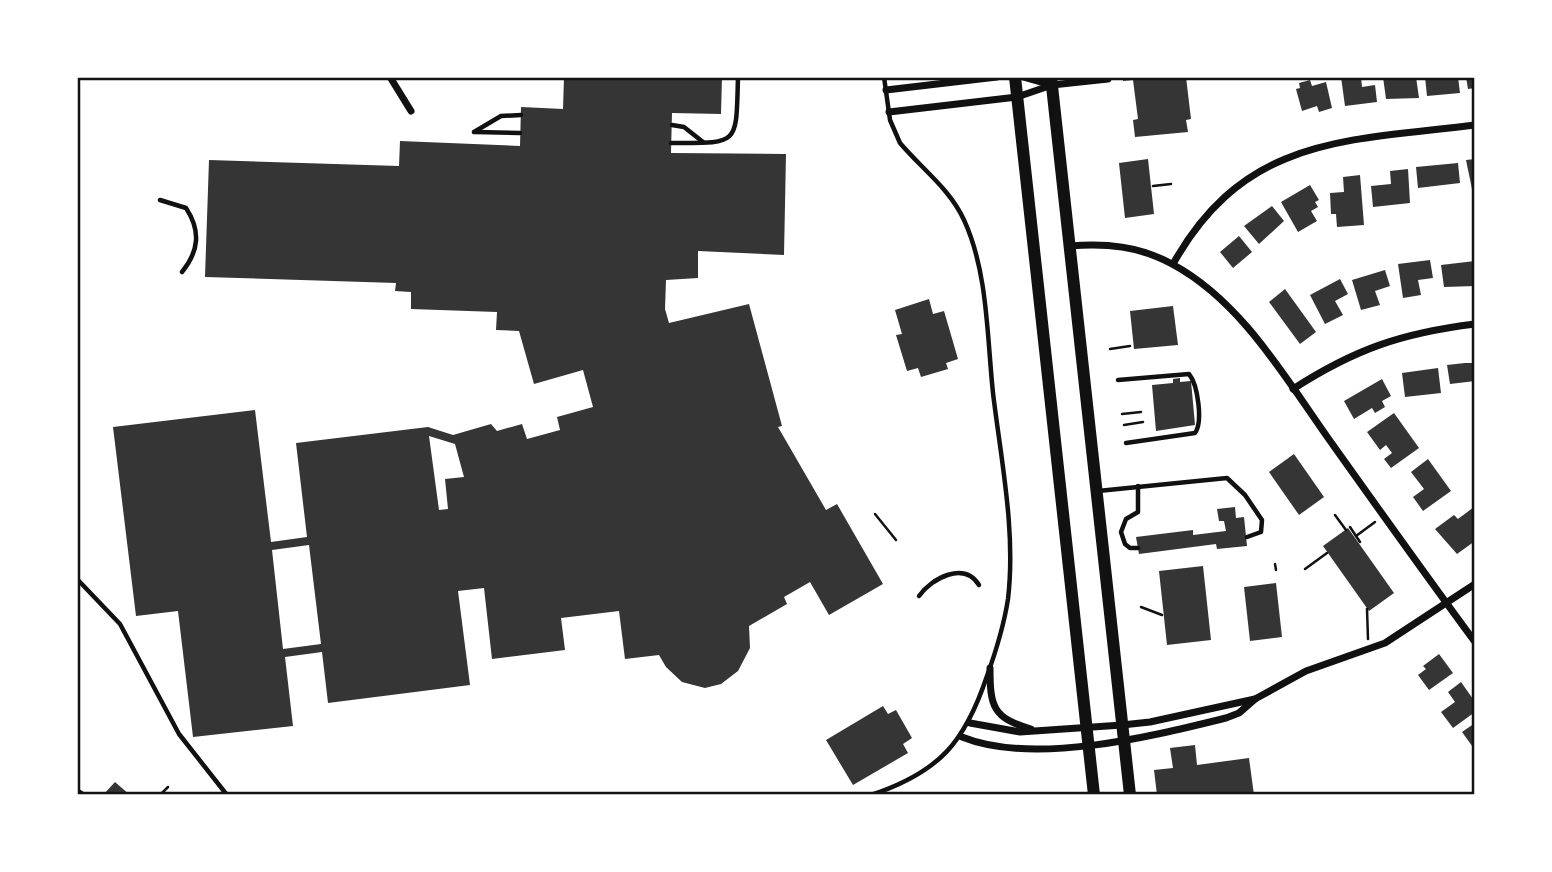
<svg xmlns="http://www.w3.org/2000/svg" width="1552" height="872" viewBox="0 0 1552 872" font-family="Manrope,sans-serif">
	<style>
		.building { fill: #353535; fill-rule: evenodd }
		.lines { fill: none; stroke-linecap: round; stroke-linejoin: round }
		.path { stroke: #111; stroke-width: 2.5 }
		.service { stroke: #111; stroke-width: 4.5 }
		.minor { stroke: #111; stroke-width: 7 }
		.primary { stroke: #111; stroke-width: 12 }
		.neatline { fill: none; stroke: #111; stroke-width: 2.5 }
	</style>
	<rect width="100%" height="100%" fill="#fff"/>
	<g class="building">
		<path d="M564 77H722L721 114 672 113 671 153 786 154 784 255 698 251V278L666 280 665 309 669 323 749 304 782 426 778 427 826 510 837 504 883 584 829 615 810 582 784 597 787 604 749 626 750 648 738 671 721 684 705 688 682 682 666 667 659 655 625 659 619 611 561 618 565 650 492 659 484 588 458 591 470 685 328 703 322 652 285 657 293 726 193 737 178 611 136 616 113 427 255 410 271 542 307 537 296 443 428 427 453 435 491 424 497 431 522 424 527 439 560 430 557 417 593 407 583 370 534 384 519 331 496 330 497 312 411 309V292L395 291 396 283 205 277 209 160 399 166 400 141 520 146 521 107 563 109ZM429 436 455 444 464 477 445 479 448 509 439 510ZM309 545 321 644 283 649 272 550Z"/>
		<polygon points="1123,77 1186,77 1191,119 1186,120 1188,132 1135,137 1133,120 1138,119 1133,80 1123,81"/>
		<polygon points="1341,77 1361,77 1362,87 1375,85 1377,102 1345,106"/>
		<polygon points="1383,77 1416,77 1419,98 1386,99"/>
		<polygon points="1425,77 1458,77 1460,93 1427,96"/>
		<polygon points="1466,77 1475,77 1475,88 1468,89"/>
		<polygon points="1310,80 1312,86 1326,82 1332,108 1319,112 1317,106 1302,111 1296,89 1300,88 1299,83"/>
		<polygon points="1148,159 1154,214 1125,218 1119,163"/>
		<polygon points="1475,159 1475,189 1472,189 1466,160"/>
		<polygon points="1458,163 1460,183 1418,188 1416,167"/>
		<polygon points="1408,169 1410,203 1373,207 1371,186 1391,184 1390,171"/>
		<polygon points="1360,175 1364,225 1337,227 1336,214 1331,214 1330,193 1344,192 1343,177"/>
		<polygon points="1310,185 1319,200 1315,202 1318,207 1311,211 1317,221 1298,232 1281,202"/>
		<polygon points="1272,206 1284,221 1259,244 1244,226"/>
		<polygon points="1239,236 1252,252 1233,268 1220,252"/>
		<polygon points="1430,260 1433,278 1418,280 1421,295 1403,298 1398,264"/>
		<polygon points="1475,261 1475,286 1444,287 1441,265"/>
		<polygon points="1385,270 1390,286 1375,291 1380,305 1361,310 1352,280"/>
		<polygon points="1340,279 1348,294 1335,301 1343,315 1325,324 1310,295"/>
		<polygon points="1285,289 1316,332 1300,344 1269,302"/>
		<polygon points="929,299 933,314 944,311 958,359 946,363 948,369 921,377 918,368 907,371 896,335 902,334 895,310"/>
		<polygon points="1173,306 1178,345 1134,349 1130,311"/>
		<polygon points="1465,363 1475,363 1475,381 1450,384 1447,365"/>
		<polygon points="1438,368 1441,393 1405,397 1402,373"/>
		<polygon points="1180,378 1180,382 1191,381 1195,425 1156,431 1152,385 1173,383 1173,379"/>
		<polygon points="1382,379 1391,396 1382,401 1385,407 1375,413 1372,408 1354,419 1344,401"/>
		<polygon points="1394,413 1419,448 1391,468 1384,459 1392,453 1386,445 1380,450 1367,432"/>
		<polygon points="1294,454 1324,497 1299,515 1269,472"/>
		<polygon points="1428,459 1451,491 1423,511 1413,497 1424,489 1411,472"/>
		<polygon points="1235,507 1236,518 1244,517 1247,546 1217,549 1216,544 1139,554 1136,537 1193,530 1193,535 1226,531 1224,521 1219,521 1217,509"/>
		<polygon points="1474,507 1475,541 1457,554 1435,529 1454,515 1458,519"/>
		<polygon points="1348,528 1394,593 1369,611 1323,546"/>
		<polygon points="1203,566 1211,640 1167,645 1159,571"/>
		<polygon points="1276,583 1282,637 1250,641 1244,587"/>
		<polygon points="1439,654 1453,673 1429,690 1418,675 1426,669 1423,666"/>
		<polygon points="1461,682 1473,699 1475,712 1453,728 1441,712 1455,702 1448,692"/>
		<polygon points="883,706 888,714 896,710 912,738 903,744 908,753 853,785 826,740"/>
		<polygon points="1475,723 1475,750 1462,732"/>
		<polygon points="1195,745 1197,765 1249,758 1254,795 1157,795 1154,770 1173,768 1170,748"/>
		<polygon points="115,782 130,795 103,795"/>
	</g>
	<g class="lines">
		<g class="path">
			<polyline points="1153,186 1171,184"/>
			<polyline points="1110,349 1130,346"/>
			<polyline points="1122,414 1141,412"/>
			<polyline points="1124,425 1143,422"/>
			<polyline points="875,514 896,540"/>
			<polyline points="1335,515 1346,530"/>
			<polyline points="1350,527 1360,542"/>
			<polyline points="1356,536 1375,522"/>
			<polyline points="1275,564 1276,570"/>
			<polyline points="1305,569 1327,553"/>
			<polyline points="1141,607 1162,615"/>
			<polyline points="1367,609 1368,639"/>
			<polyline points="77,789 86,795"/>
			<polyline points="160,795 168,787"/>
		</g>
		<g class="service">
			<polyline points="672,125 684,127 703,142"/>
			<polyline points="474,132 501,116 521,115"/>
			<polyline points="475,132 520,133"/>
			<path d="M671 143C740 143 736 146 738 77"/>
			<path d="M160 200 186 208C201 231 199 251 182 272"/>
			<path d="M1118 380 1189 374C1198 385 1203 422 1195 433L1126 443"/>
			<polyline points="1098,491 1227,478 1245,495 1262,520 1261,532 1247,537"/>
			<polyline points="1138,548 1130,548 1125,544 1121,532 1126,519 1138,512 1138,486"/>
			<polyline points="77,579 120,624 179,734 227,795"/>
			<path d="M919 596C932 578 964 561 979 585"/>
			<path d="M871 795C940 772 965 742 987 676 996 651 1004 625 1008 599 1016 531 1001 460 993 393 987 337 988 272 964 220 950 189 922 169 900 143L890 120 884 77"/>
		</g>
		<g class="minor">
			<polyline points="390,77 411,111"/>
			<polyline points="1023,77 1051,85"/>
			<polyline points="886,90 997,77"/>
			<polyline points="889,112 1017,97 1052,85 1108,79"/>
			<path d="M1070 246C1106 243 1139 246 1172 264 1243 302 1287 381 1333 445 1380 511 1427 577 1475 642"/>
			<path d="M1173 264C1245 136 1345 141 1475 125"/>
			<path d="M1293 389C1355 349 1402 333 1475 324"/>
			<path d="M990 668C990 707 993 718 1031 729"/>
			<polyline points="970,723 1020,732 1122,725 1150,722 1255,699"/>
			<path d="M962 737C1034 766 1153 736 1226 718L1239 713 1255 699 1306 671 1385 643 1475 584"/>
		</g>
		<g class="primary">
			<polyline points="1015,77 1094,795"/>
			<polyline points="1051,77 1130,795"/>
		</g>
	</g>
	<rect width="1552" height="872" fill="none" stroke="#ffffff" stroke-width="158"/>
	<rect x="79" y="79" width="1394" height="714" class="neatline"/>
</svg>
